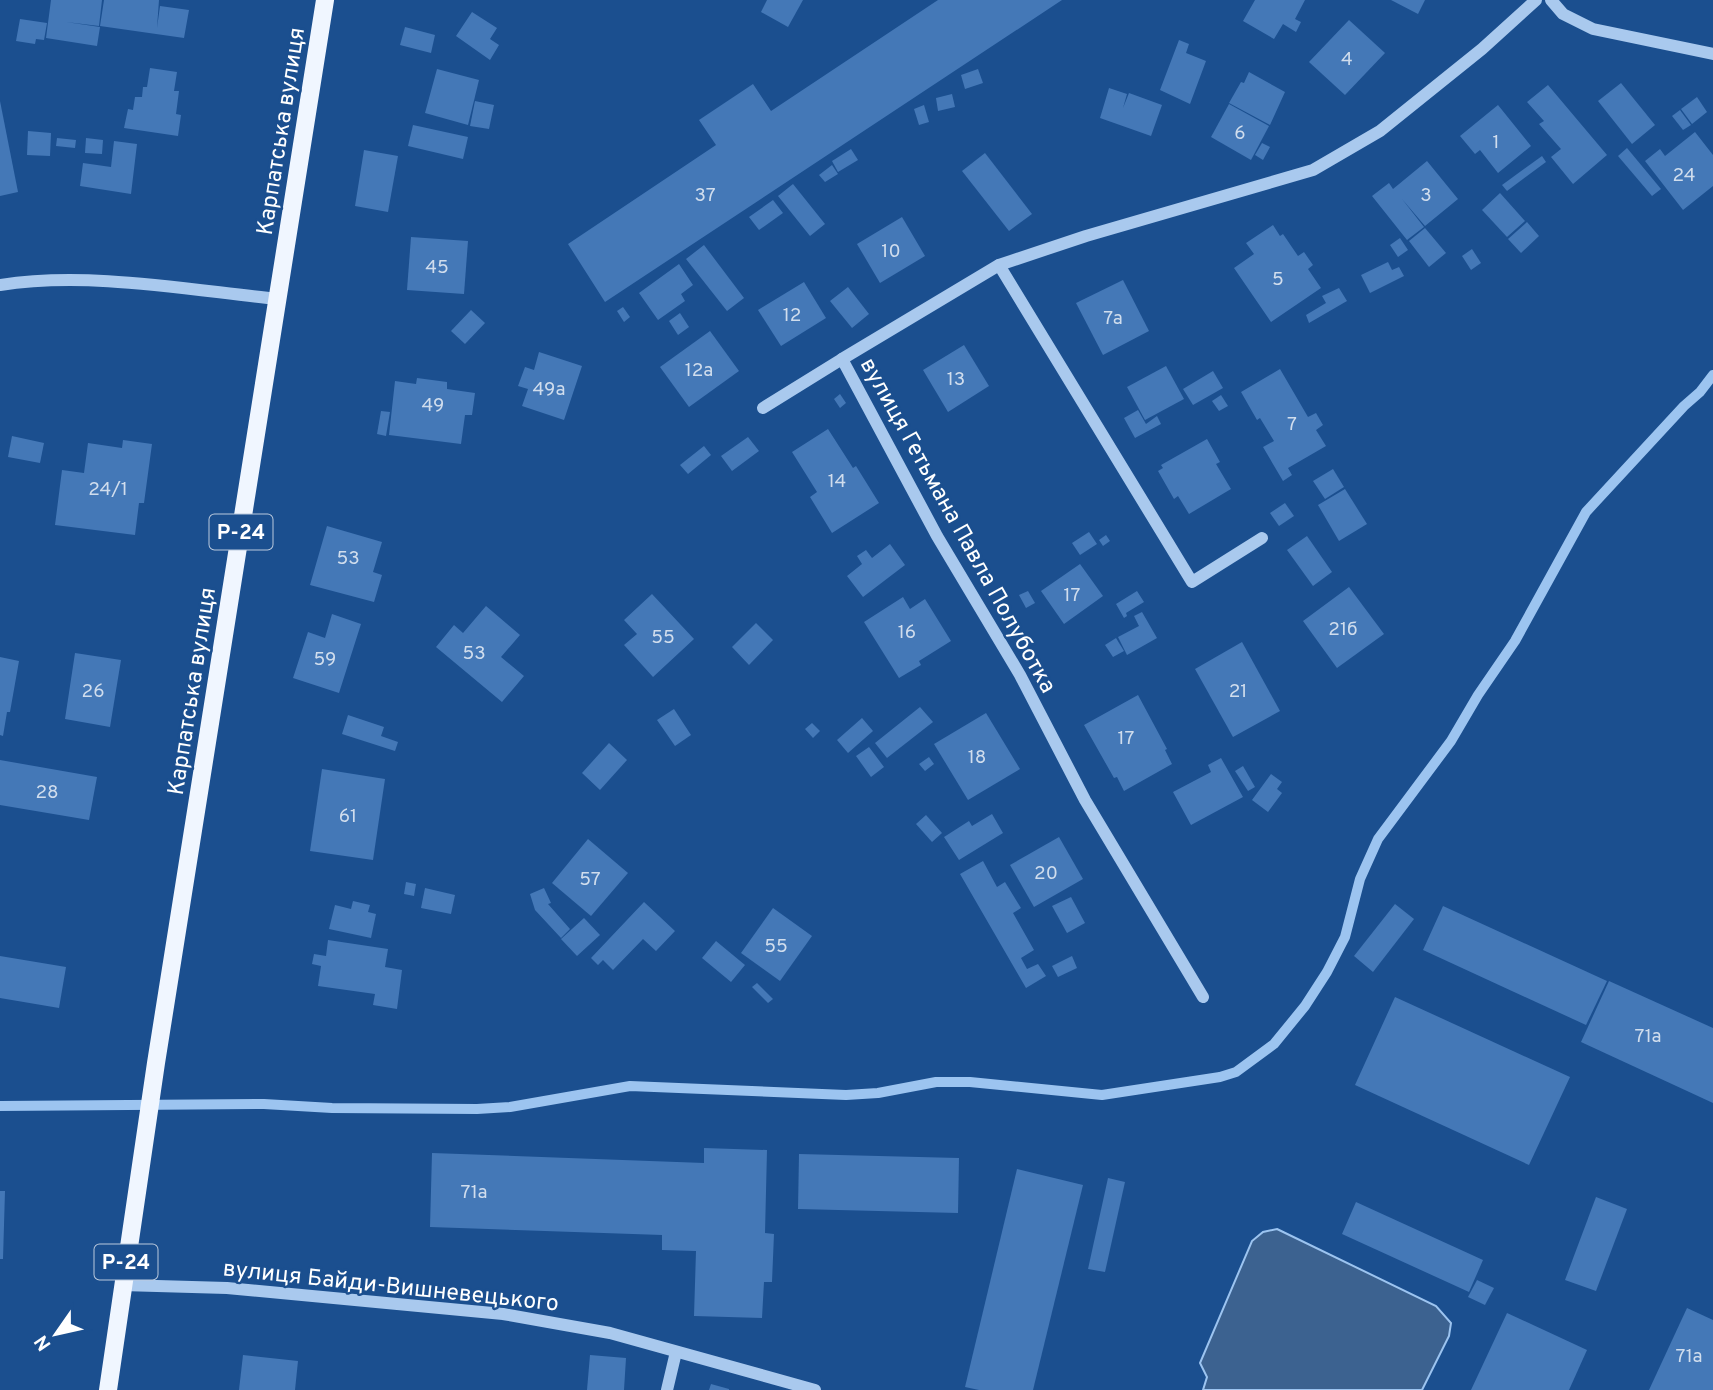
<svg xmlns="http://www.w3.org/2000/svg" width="1713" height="1390" viewBox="0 0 1713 1390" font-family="Overpass,sans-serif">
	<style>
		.water { fill: #3c6290; stroke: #9cc4f0; stroke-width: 2 }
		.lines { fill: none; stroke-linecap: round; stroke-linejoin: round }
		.stream { stroke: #9cc4f0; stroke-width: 10 }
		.building { fill: #4478b7 }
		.minor { stroke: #a9c9ee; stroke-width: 12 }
		.major { stroke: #f0f6ff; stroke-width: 18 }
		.labels { text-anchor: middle; stroke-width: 5; stroke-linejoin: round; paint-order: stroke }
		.number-label { font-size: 19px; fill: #d0dded }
		.shield { fill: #1b4f8f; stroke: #bbcadd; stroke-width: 2 }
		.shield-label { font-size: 21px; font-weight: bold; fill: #fff }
		.street-label { font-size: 23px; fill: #fff; stroke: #1b4f8f }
	</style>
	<rect width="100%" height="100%" fill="#1b4f8f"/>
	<polygon class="water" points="1277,1229 1436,1306 1451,1323 1449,1336 1422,1390 1203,1390 1207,1377 1200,1363 1252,1241 1263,1232"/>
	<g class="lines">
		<polyline class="stream" points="0,1106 264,1104 332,1108 477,1109 510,1107 630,1086 846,1095 878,1093 936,1082 970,1082 1102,1095 1220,1077 1236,1072 1274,1044 1305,1006 1327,972 1345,937 1360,879 1378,839 1451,741 1478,695 1515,641 1586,512 1684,406 1700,392 1713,375"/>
	</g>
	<g class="building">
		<polygon points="51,0 102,0 99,26 66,22 100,27 97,46 46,38"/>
		<polygon points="104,0 159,0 157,28 160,6 189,10 184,38 100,26"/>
		<polygon points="767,0 803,0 788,27 761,12"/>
		<polygon points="938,0 1062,0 605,302 568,244 716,145 699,120 753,84 771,111"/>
		<polygon points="1255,0 1305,0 1295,19 1301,22 1296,32 1283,24 1274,39 1243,21"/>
		<polygon points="1391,0 1425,0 1418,14"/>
		<polygon points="472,12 497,28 490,39 499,45 490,60 456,36"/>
		<polygon points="20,19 47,23 44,40 36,39 35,44 16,41"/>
		<polygon points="1349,20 1385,53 1345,95 1309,62"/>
		<polygon points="405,27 435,35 431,53 400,45"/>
		<polygon points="1179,40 1189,44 1186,53 1206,61 1190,104 1160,90"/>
		<polygon points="150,68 177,72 174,91 179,91 176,114 181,115 178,136 124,128 128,109 133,110 135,97 142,97 143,87 147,87"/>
		<polygon points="437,69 479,80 468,125 425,113"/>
		<polygon points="978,69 983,83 965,89 961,75"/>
		<polygon points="1249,72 1285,92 1270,125 1229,103 1241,82 1244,83"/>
		<polygon points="1621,83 1655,125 1632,144 1598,101"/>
		<polygon points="1548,85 1607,155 1573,184 1551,157 1561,149 1539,124 1544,121 1527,102"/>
		<polygon points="1109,88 1127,94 1123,108 1129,93 1162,105 1151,136 1100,118"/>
		<polygon points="952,94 955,107 938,111 936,98"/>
		<polygon points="1697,97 1707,112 1692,124 1681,109"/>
		<polygon points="0,101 18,192 0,196"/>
		<polygon points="475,101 494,105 489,129 470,126"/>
		<polygon points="1229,104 1269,126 1251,160 1211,137"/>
		<polygon points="924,105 929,122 919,125 914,109"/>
		<polygon points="1498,105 1531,146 1498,173 1480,150 1475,154 1460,136"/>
		<polygon points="1680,110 1691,125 1683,130 1672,116"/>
		<polygon points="413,125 468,137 463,159 408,146"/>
		<polygon points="28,131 51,133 50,156 27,155"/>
		<polygon points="1695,132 1713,155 1713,186 1683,210 1645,161 1660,149 1665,156"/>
		<polygon points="57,138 76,140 75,148 56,146"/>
		<polygon points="86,138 103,140 102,154 85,153"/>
		<polygon points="114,141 137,144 131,194 80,186 83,163 111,167"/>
		<polygon points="1262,143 1270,147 1263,160 1255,155"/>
		<polygon points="1627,148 1661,189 1652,196 1618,156"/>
		<polygon points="851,149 858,160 838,172 832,161"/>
		<polygon points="364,150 398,156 388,212 355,206"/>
		<polygon points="985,153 1032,214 1009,231 962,171"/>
		<polygon points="1542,156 1546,162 1507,191 1502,185"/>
		<polygon points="1427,161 1458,199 1425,226 1402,199 1424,227 1407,240 1372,196 1389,183 1393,189"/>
		<polygon points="832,165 838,174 825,182 819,175"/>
		<polygon points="793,184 825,224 810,236 778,196"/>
		<polygon points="1500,193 1525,221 1507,237 1482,210"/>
		<polygon points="773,200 783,213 759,230 749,217"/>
		<polygon points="902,217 925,256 880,283 857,244"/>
		<polygon points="1527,222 1539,236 1521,253 1508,239"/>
		<polygon points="1273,225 1280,236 1283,234 1298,256 1304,252 1313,265 1308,269 1321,288 1271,322 1234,268 1254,254 1246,243"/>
		<polygon points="1425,228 1446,253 1429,267 1409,241"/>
		<polygon points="411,237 468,241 464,294 407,290"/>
		<polygon points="1400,238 1408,250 1398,257 1390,245"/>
		<polygon points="704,245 744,298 727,311 686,259"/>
		<polygon points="1472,249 1481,263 1471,270 1462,256"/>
		<polygon points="1388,262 1392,270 1399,267 1404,276 1370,293 1361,275"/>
		<polygon points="679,264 693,285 681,294 685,301 658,320 639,293"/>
		<polygon points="1123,280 1149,331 1103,355 1076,303"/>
		<polygon points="804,282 826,318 781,346 758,310"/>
		<polygon points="848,287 869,314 852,328 830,301"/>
		<polygon points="1339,288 1347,301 1309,323 1306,315 1326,303 1322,296"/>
		<polygon points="623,307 630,317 624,322 617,311"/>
		<polygon points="471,310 485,323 465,344 451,331"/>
		<polygon points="680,313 689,327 678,335 669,321"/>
		<polygon points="710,331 739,371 689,407 660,367"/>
		<polygon points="964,345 989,386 948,412 923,370"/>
		<polygon points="539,352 582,366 564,420 522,406 528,389 518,386 525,367 534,370"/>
		<polygon points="1166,366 1184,399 1145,420 1127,387"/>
		<polygon points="1280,369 1308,417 1316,413 1323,425 1316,430 1326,446 1288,468 1292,475 1283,481 1263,447 1274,441 1260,418 1257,420 1241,392"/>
		<polygon points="1213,371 1223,388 1193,405 1183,389"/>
		<polygon points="417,378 447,382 447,389 475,393 472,415 465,415 461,444 389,435 395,381 416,384"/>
		<polygon points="840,394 846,403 840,408 834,399"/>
		<polygon points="1221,395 1228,406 1219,411 1212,401"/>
		<polygon points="1138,410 1146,424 1157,416 1161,424 1135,438 1124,418"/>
		<polygon points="381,411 390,412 386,436 377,434"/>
		<polygon points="828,429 853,468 856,466 879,503 832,533 810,497 817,492 792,452"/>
		<polygon points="12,436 44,443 40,463 8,457"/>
		<polygon points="748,437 759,451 732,471 721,456"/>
		<polygon points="1207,439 1220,462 1216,464 1231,489 1189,514 1178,496 1174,499 1158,471 1163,468 1161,465"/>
		<polygon points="123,440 152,444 144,503 139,503 135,535 55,525 62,470 84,473 88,443 122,448"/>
		<polygon points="704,446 711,455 688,474 680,465"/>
		<polygon points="1333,469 1344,487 1325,499 1313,481"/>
		<polygon points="1345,489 1367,524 1339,541 1318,505"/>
		<polygon points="1285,503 1294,516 1279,526 1270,513"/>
		<polygon points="327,526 382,542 373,572 382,575 374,602 310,585"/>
		<polygon points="1089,532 1097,544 1080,555 1072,543"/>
		<polygon points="1106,535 1110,541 1103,546 1099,540"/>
		<polygon points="1307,536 1332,572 1313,586 1287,550"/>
		<polygon points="890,544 905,565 863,597 847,576 862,564 857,556 866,550 872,558"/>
		<polygon points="1080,564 1103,596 1064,624 1041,591"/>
		<polygon points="1349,587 1384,634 1337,668 1303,621"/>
		<polygon points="1028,591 1035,603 1026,608 1019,595"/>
		<polygon points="1137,591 1144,602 1126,613 1127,616 1124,618 1116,604"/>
		<polygon points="652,594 694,639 653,677 624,645 637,634 624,620"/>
		<polygon points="903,597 910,609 925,599 951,641 919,661 921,665 899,678 864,622"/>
		<polygon points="486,606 520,635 501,657 524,676 502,702 436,647 454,625 463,633"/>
		<polygon points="1142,612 1157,638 1127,655 1118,637 1139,626 1134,616"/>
		<polygon points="332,614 361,624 339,693 293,678 308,632 325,638"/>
		<polygon points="756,623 773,640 749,665 732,647"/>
		<polygon points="1116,638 1124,651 1113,657 1105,645"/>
		<polygon points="1242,642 1280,711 1233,737 1195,669"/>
		<polygon points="75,653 121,660 110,727 65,719"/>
		<polygon points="0,657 19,661 10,712 7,712 3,736 0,735"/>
		<polygon points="1138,695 1167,749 1165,750 1172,764 1124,791 1117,777 1114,778 1084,725"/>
		<polygon points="920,707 933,722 887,758 875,743"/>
		<polygon points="674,709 691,735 675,746 657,720"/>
		<polygon points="986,713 1020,769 968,800 934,744"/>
		<polygon points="348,715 384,727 381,736 398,742 395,751 342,734"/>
		<polygon points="862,718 873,731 848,753 837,740"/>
		<polygon points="812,723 820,731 813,738 805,729"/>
		<polygon points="609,743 627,760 600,790 582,773"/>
		<polygon points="869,747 884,767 871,777 856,756"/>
		<polygon points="929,757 934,764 925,771 919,764"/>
		<polygon points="1221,758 1243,797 1191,825 1173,792 1211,772 1208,765"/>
		<polygon points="0,760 97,777 89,820 0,805"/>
		<polygon points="1243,766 1255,787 1248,791 1235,771"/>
		<polygon points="322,769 385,779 373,860 310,851"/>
		<polygon points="1271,774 1282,782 1277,789 1282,793 1268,812 1252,800"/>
		<polygon points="992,814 1003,833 959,860 944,837 969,821 972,826"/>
		<polygon points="926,815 942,833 932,842 916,824"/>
		<polygon points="1059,837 1083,879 1034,907 1010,865"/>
		<polygon points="588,839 628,873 591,916 552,883"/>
		<polygon points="983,861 997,887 1005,882 1021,908 1013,913 1034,950 1021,958 1027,969 1038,964 1046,976 1026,988 960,874"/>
		<polygon points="406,882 416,884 414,896 404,894"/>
		<polygon points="425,888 455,895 451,914 421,908"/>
		<polygon points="544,888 551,903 548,904 570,929 561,938 535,910 530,894"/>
		<polygon points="1071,897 1085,923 1067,933 1052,906"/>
		<polygon points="353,901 370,905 368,912 376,914 371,938 329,929 335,905 351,909"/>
		<polygon points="644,902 675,931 656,951 643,939 613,970 603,960 598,965 591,958"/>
		<polygon points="1395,904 1414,919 1373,972 1354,956"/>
		<polygon points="1443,906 1607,981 1586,1025 1423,950"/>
		<polygon points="773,908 812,936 780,981 741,953"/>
		<polygon points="584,918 600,935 577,956 561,939"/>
		<polygon points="328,940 388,949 385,967 402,970 397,1009 373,1005 375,994 318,986 321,966 312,964 314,954 326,956"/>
		<polygon points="716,941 745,965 731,982 702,958"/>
		<polygon points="0,956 66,967 59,1008 0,998"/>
		<polygon points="1072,956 1077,968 1058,977 1052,966"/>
		<polygon points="1609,981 1713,1028 1713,1103 1581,1042"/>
		<polygon points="757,983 773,999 768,1003 752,987"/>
		<polygon points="1395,997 1570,1077 1529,1165 1355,1085"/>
		<polygon points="704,1148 767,1150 765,1233 774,1234 772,1282 764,1282 762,1318 694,1316 696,1251 662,1250 662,1235 430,1227 432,1153 704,1163"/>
		<polygon points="799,1154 959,1158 958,1213 798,1209"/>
		<polygon points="1017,1169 1083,1185 1033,1390 979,1390 965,1387"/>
		<polygon points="1108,1178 1125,1182 1105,1272 1088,1269"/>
		<polygon points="0,1191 5,1191 3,1259 0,1259"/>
		<polygon points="1596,1197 1627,1209 1596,1291 1565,1280"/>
		<polygon points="1356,1202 1483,1260 1469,1292 1342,1234"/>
		<polygon points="1477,1280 1494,1288 1485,1305 1468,1297"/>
		<polygon points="1687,1308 1713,1320 1713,1390 1649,1390"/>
		<polygon points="1507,1313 1587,1350 1569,1390 1471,1390"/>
		<polygon points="243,1355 298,1361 295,1390 239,1390"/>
		<polygon points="590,1355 626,1358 624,1390 587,1390"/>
		<polygon points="711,1384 729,1389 729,1390 709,1390"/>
	</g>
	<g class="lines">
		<g class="minor">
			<polyline points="1551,0 1563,14 1593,29 1713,54"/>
			<polyline points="999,265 1192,582 1262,538"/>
			<path d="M0 285C88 271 189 290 278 299"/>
			<polyline points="763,408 842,359"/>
			<polyline points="1203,997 1085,800 1020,675 937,536 842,359 999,265 1086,236 1313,170 1380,131 1482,49 1536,0"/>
			<polyline points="122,1285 227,1288 503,1314 610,1333 815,1390"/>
			<polyline points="667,1390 676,1352"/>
		</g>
		<polyline class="major" points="108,1390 156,1063 325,0"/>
	</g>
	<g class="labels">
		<g class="number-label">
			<text x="1347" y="65">4</text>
			<text x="1240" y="139">6</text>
			<text x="1496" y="148">1</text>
			<text x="1684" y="181">24</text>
			<text x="705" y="201">37</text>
			<text x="1426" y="201">3</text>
			<text x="891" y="257">10</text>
			<text x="437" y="273">45</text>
			<text x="1278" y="285">5</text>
			<text x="792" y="321">12</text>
			<text x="1113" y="324">7а</text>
			<text x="699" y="376">12а</text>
			<text x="956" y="385">13</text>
			<text x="549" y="395">49а</text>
			<text x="433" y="411">49</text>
			<text x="1292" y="430">7</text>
			<text x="837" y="487">14</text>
			<text x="108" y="495">24/1</text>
			<text x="348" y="564">53</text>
			<text x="1072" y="601">17</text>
			<text x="1343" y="635">21б</text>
			<text x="907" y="638">16</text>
			<text x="663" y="643">55</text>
			<text x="474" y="659">53</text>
			<text x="325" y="665">59</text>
			<text x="93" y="697">26</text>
			<text x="1238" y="697">21</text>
			<text x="1126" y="744">17</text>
			<text x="977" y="763">18</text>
			<text x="47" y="798">28</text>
			<text x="348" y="822">61</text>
			<text x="1046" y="879">20</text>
			<text x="590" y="885">57</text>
			<text x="776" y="952">55</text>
			<text x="1648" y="1042">71а</text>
			<text x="474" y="1198">71а</text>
			<text x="1689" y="1362">71а</text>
		</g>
		<g class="shield">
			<rect x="209.5" y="514.5" width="63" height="35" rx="5"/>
			<rect x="94.5" y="1244.5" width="63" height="35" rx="5"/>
		</g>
		<g class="shield-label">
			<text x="241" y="539">Р-24</text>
			<text x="126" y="1269">Р-24</text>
		</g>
		<g class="street-label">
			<text transform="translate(280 131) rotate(-81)" y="8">Карпатська вулиця</text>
			<text transform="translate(959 525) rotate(61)" y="8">вулиця Гетьмана Павла Полуботка</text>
			<text transform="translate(191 691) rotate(-81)" y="8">Карпатська вулиця</text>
			<text transform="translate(391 1285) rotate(6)" y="8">вулиця Байди-Вишневецького</text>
		</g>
	</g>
	<g transform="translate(56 1334) rotate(236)" stroke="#1b4f8f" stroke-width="5" paint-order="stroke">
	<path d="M0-5L12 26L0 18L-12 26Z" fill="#ffffff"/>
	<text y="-10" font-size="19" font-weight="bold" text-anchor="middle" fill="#ffffff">N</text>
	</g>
</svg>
